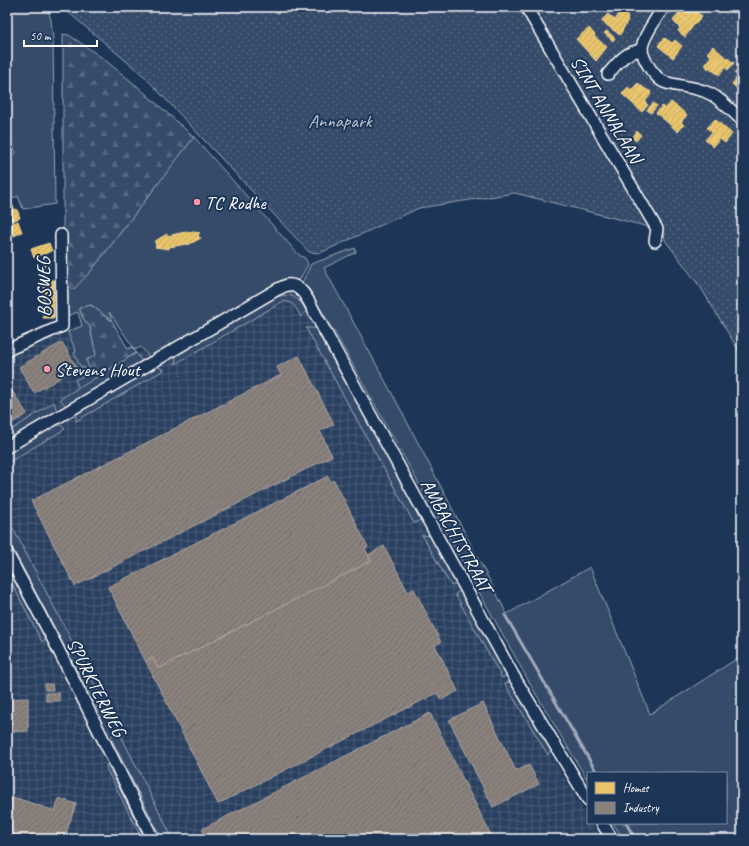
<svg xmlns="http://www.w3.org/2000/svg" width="749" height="846" viewBox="0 0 749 846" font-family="Caveat,sans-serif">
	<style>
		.industrial { fill: url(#industrial-grid) }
		.green { fill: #364b69; stroke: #9aa5b4 }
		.forest { fill: url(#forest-firs); stroke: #9aa5b4 }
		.park { fill: url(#park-dots); stroke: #9aa5b4 }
		.homes { fill: url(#homes-hatch); stroke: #f0d697 }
		.industry { fill: url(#industry-hatch); stroke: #ada7a3 }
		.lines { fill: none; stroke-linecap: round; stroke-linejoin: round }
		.stream { stroke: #a0aab8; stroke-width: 3 }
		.street-casing { stroke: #fff; stroke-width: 14 }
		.street { stroke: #1d3557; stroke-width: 11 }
		.poi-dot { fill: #ff9aa2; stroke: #1d3557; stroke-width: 1.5 }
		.labels { text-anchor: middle; stroke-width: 4; stroke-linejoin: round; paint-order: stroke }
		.street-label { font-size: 19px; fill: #fff; stroke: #1d3557 }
		.park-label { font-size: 19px; fill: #b9c0ca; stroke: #1d3557 }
		.poi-label { font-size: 19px; fill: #fff; stroke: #1d3557; text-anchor: start }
	</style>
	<defs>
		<pattern id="industrial-grid" width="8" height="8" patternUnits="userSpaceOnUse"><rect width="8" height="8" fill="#2a4161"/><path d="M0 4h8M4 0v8" fill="none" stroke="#4a5e79"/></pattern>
		<pattern id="forest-firs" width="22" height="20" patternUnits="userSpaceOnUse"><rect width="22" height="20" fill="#364b69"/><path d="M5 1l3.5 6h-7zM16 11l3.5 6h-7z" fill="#546680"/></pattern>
		<pattern id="park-dots" width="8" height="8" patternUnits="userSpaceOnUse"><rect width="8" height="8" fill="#364b69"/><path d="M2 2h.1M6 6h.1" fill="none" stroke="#546680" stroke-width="1.8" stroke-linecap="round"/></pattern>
		<pattern id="homes-hatch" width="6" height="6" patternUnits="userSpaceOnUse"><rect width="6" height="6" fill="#e9c46a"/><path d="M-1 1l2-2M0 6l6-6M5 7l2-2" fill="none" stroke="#c2a662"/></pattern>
		<pattern id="industry-hatch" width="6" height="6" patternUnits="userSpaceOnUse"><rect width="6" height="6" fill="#8a817c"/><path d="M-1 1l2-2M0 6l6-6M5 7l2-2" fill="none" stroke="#716c69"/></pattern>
	</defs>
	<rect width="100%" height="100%" fill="#1d3557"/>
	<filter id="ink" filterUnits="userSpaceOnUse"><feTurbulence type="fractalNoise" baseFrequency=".025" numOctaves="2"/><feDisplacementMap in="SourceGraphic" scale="8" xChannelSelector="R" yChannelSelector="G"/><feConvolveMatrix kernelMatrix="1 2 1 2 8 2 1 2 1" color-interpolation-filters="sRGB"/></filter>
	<g filter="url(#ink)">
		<polygon class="industrial" points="279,272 290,285 306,312 315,328 384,444 543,742 588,818 588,823 591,823 601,839 7,839 7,355 78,325 111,369"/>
		<g class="green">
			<polygon points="7,7 47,7 51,20 53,39 55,204 23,209 18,196 9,200 7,196 7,158 16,153 7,131"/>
			<polygon points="194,137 299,255 305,258 308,264 299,281 286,279 278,282 149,357 141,347 135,350 109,312 112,321 91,305 80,308 83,318 90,327 96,355 91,372 85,375 84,373 86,372 84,367 81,368 74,353 76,352 68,332 82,326 78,312 65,317 65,283 91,271 154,189 163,174 165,174 166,173 175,153 180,155"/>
			<polygon points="355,248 356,252 324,268 402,412 507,614 590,567 650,714 738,658 742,666 742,839 623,839 613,823 726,823 726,773 588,773 588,781 533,689 339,340 309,289 302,283 311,264"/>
			<path d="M276 295 277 297C286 294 293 294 300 302H301L306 311 301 317C296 308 293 300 282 302L175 364 176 356Z"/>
			<polygon points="306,328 315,328 421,518 419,521 414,523"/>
			<polygon points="136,353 142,361 141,362 66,406 60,399"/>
			<polygon points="157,366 164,370 76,421 76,417 78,411"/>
			<polygon points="54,402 57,411 7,441 7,433"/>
			<polygon points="57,425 61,425 65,429 7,463 7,453"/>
			<polygon points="7,517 109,712 104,715 99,712 7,538"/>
			<polygon points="422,535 431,536 457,583 451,586"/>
			<polygon points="7,566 46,639 42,642 7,574"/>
			<polygon points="461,590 508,675 502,678 455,594"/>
			<polygon points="512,680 552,748 548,755 505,684"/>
			<polygon points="117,728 173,839 162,839 113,742 111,737"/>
			<polygon points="107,764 145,839 142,839 106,768"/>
		</g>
		<g class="forest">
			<polygon points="63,34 69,35 101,57 137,86 194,137 91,271 73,290 65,283 63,274"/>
			<polygon points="91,305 112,321 128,349 132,347 136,353 79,388 75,380 91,372 86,360 96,355 90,327 83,318 79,308"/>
		</g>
		<polygon class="park" points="62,7 742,7 742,356 701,288 665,240 664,234 645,226 515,193 419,208 320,253 309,252 144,76"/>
		<g class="homes">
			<polygon points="684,7 692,14 694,10 702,16 693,26 678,14 682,8 683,9"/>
			<polygon points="621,10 628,17 627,19 628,20 620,35 601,21 608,14 615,20"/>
			<polygon points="678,14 693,26 685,37 678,31 680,28 673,21"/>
			<polygon points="589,28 595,35 594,36 607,47 596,61 576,39"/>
			<polygon points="607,31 615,38 613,41 604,33"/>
			<polygon points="665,38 672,43 675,40 682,46 673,58 658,46 661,41 662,41"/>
			<polygon points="713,46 723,55 712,70 709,67 708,69 705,64 711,56 707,53"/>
			<polygon points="723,55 734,63 728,70 725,67 719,75 712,70"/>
			<polygon points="740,66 742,68 742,86 739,90 732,84 738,76 734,73"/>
			<polygon points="638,83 644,88 632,103 622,94 628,87 631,90"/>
			<polygon points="644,88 651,92 650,93 651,94 645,102 648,105 642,112 632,103"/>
			<polygon points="671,102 679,108 667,122 656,113 662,106 665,109"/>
			<polygon points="653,103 657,106 651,113 647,110"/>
			<polygon points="679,108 687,115 681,122 684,125 678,132 667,122"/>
			<polygon points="715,119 724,127 709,143 705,140 712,132 707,128"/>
			<polygon points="724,127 732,134 725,143 720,139 713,147 709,143"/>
			<polygon points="637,131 641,135 636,141 632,138"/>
			<polygon points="13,206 15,210 17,209 20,218 12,221 8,208"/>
			<polygon points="18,221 22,232 14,236 9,225"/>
			<polygon points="185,231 200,233 198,233 199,238 201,238 188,245 187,244 169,247 169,249 155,247 156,247 155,241 154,242 160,238 167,234 167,236 185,232"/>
			<polygon points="49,243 52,251 34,258 31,249"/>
			<polygon points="44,259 49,259 49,266 43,266"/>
			<polygon points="44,280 54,280 54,318 43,318 43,306 41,306 41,291 44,292"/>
		</g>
		<g class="industry">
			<polygon points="62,342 77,368 34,393 19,367"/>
			<polygon points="299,356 334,424 320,431 332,456 75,586 31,501 281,375 277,367"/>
			<polygon points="11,389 27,414 7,426 7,392"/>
			<polygon points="328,476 331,482 334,480 368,547 365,548 371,561 158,669 153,658 146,662 108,587"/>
			<polygon points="384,546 408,592 414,589 441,642 435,645 458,691 441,700 437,693 218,804 146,662 153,658 158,669 371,561 368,555"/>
			<polygon points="45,684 52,684 53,690 45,690"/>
			<rect x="46" y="693" width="13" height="8"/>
			<polygon points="28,698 28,731 7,732 7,699"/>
			<polygon points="483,703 516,771 529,765 539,784 493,807 449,720"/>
			<polygon points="430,713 493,839 207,839 202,829"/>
			<polygon points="16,798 55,811 59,798 76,804 64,839 7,839 7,799"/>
		</g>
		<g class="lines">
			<g class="stream">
				<polyline points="505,615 597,773"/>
				<polyline points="626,823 635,839"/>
			</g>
			<defs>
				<g id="street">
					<polyline points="526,7 657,229 655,241"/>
					<path d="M664 7C658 15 641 40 642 50 642 56 648 65 651 70 655 74 658 80 664 82 678 87 693 86 706 92 720 97 731 111 742 120"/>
					<path d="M608 74C619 62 624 52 642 50"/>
					<polyline points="7,350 62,326 61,235"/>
					<path d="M7 447 278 289C281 288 284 286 287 285 302 283 310 304 316 315L513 675 588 800"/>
					<polyline points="7,553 56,645 153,839"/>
					<polyline points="602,823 612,839"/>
				</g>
			</defs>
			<use href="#street" class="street-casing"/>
			<use href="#street" class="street"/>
		</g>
	</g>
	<g class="poi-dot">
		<circle cx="197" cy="202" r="4"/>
		<circle cx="47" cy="369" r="4"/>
	</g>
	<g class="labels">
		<g class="street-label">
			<text transform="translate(607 109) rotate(59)" y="7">SINT ANNALAAN</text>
			<text transform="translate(43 287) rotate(-91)" y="7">BOSWEG</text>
			<text transform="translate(457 535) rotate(61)" y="7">AMBACHTSTRAAT</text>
			<text transform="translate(97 687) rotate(63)" y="7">SPURKTERWEG</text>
		</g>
		<g class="park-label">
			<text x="340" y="127">Annapark</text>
		</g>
		<g class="poi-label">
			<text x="205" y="209">TC Rodhe</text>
			<text x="55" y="376">Stevens Hout</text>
		</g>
	</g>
	<rect width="749" height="846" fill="none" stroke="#1d3557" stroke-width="24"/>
	<rect x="12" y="12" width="725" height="822" fill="none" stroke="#fff" stroke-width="1.5" filter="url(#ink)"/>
	<rect x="587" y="772" width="140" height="52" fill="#1d3557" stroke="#77869a"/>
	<rect x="595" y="782" width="20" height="12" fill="#e9c46a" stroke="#77869a"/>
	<text x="623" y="792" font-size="12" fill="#ffffff">Homes</text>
	<rect x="595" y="802" width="20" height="12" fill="#8a817c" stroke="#77869a"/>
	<text x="623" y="812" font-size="12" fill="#ffffff">Industry</text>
	<path d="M24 40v6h73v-6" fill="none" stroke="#ffffff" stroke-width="2"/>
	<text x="30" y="40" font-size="12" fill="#ffffff" stroke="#1d3557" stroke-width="3" paint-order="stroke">50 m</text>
</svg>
